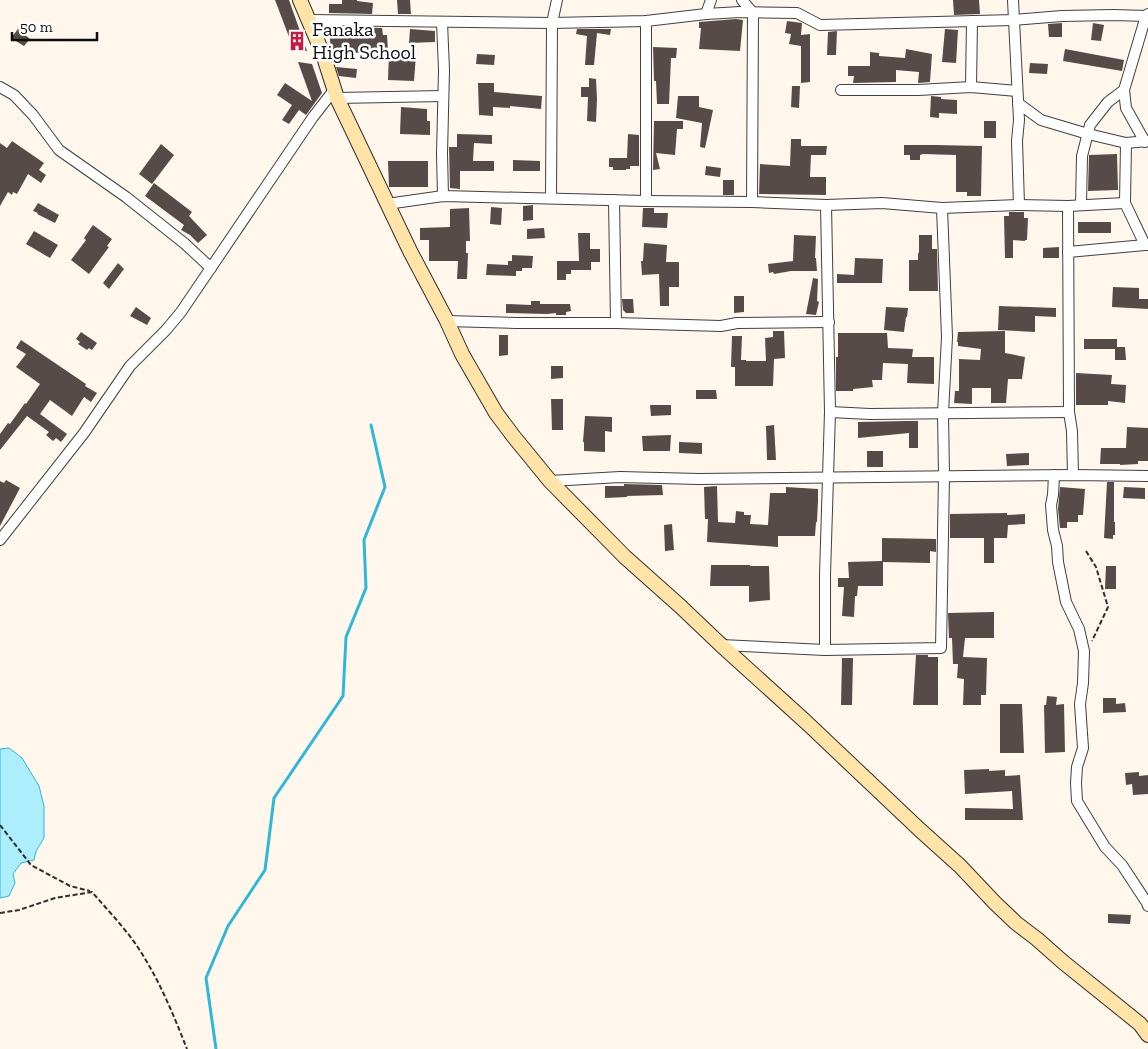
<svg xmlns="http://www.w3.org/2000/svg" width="1148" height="1049" viewBox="0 0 1148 1049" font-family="'Zilla Slab',serif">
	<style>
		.water { fill: #aceefb; stroke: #2db8d9 }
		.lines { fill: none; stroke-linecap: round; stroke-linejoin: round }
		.stream { stroke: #2db8d9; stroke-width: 3 }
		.building { fill: #564b48 }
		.street-casing { stroke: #404040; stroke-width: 12 }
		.secondary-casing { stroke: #2f2f2f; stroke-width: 16 }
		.path { stroke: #2f2f2f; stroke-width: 2; stroke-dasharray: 5 2.5; stroke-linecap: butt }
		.street { stroke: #fff; stroke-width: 10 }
		.secondary { stroke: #ffe3a7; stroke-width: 14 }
		.labels { text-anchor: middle; stroke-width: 5; stroke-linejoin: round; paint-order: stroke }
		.poi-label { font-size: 20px; fill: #0d0d0d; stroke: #fff; text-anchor: start }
	</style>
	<rect width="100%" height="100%" fill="#fff7ec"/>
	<polygon class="water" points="9,748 22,758 39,786 44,806 44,838 36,851 34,860 21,863 13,874 15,883 9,896 0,898 0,749"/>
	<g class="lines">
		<polyline class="stream" points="216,1049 206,978 228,926 265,870 274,798 343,696 346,637 366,588 364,540 385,487 371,425"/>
	</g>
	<g class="building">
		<polygon points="275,0 289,0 307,51 294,50"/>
		<polygon points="342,0 357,0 357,1 373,3 372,14 329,13 329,4 342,4"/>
		<polygon points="397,0 410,0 411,14 398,14"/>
		<polygon points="953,0 979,0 980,14 954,15"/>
		<polygon points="736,19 743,20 740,51 699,49 701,28 699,28 699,22"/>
		<polygon points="787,21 802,23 801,35 810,34 810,82 801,83 801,46 789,44 791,34 785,33"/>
		<polygon points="1062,23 1062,37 1049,37 1048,24"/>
		<polygon points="1093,23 1104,25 1101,41 1091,40"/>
		<polygon points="329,27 382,28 383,35 387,35 388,51 368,51 368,53 331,52"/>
		<polygon points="18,29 30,39 24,46 11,38"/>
		<polygon points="410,29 435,31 435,42 409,43"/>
		<polygon points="577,29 611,29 610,35 597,33 594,65 585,65 587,36 576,34"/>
		<polygon points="945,29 958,30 956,63 942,62"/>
		<polygon points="837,31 836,55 827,55 828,32"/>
		<polygon points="653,47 677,48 676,58 671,58 669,104 657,104 656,81 654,81"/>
		<polygon points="906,49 932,54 930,82 918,83 919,72 896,70 896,82 853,83 854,76 848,76 848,66 870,66 870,52 879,53 879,56 905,58"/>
		<polygon points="1065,49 1124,60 1122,71 1063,61"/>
		<polygon points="389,53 416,55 414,81 388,80"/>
		<polygon points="477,54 495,55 494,65 476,64"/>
		<polygon points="298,62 312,64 322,93 306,115 299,110 289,124 282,120 292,105 277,95 285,83 312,101"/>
		<polygon points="1030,63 1048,64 1047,74 1029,73"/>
		<polygon points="336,67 357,69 356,78 339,76"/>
		<polygon points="589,78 596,79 597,99 596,122 587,121 588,97 581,97 581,87 589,87"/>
		<polygon points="478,83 494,83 494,92 542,96 541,109 510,106 510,108 493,107 493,116 479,115"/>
		<polygon points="792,86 800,86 799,108 791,107"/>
		<polygon points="678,96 699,96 699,107 713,110 705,148 700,147 702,123 676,118"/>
		<polygon points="931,96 941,97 941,99 957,100 957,114 939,113 939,118 930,117"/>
		<polygon points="401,107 427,109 427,121 430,121 430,135 400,134"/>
		<polygon points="654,121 683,121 683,129 677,129 675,155 656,153 660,169 653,170"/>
		<rect x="984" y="121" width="12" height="17"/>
		<polygon points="457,134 492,135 492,144 474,143 473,161 494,161 494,171 460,171 460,189 450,188 449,147 457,147"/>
		<polygon points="628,134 639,135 639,166 630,166 630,169 626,169 626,170 613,170 613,167 609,167 609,158 627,158"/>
		<polygon points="791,139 801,139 801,146 827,146 826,155 811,155 810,177 826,177 826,195 759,194 760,164 790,166"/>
		<polygon points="12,141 44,163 39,170 46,175 41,183 28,174 17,194 13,192 12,195 8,192 0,206 0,143 7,148"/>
		<polygon points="161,144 174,155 152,184 139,174"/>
		<polygon points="904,145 935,145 982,146 981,196 967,196 967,192 956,192 956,155 923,154 920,155 920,160 910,160 910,155 904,155"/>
		<polygon points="1117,154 1118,190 1088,191 1089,155"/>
		<polygon points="513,160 540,161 540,171 513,171"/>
		<polygon points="388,161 428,161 428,187 389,187"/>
		<polygon points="706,166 721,168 720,177 705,175"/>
		<rect x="723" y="180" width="11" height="15"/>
		<polygon points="154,183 192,212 189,216 207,235 198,243 190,235 181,230 184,225 145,196"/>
		<polygon points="38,203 59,215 55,223 37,214 38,213 33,211"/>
		<polygon points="533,205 533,220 523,221 523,206"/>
		<polygon points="491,207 502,208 501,225 490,224"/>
		<polygon points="469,208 470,241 466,241 466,253 468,253 467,279 457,279 458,261 429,261 429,240 420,240 420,228 450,227 450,209"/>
		<polygon points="643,208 654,208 654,213 668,213 667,228 642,227"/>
		<polygon points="1009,212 1024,212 1024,218 1028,218 1027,240 1025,240 1025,241 1013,240 1013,258 1005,258 1004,216 1009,216"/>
		<rect x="1078" y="222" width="33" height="11"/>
		<polygon points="93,225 112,239 107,246 109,247 89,274 71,260 86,240 84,238"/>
		<polygon points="544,228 545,238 527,239 527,229"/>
		<polygon points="34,231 58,245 50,258 26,244"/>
		<polygon points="578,233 590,233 590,249 600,249 600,262 591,262 591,270 571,270 571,274 566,274 566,280 557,280 557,261 579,261"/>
		<polygon points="794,235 816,236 815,258 816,258 817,271 791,271 774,274 773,272 769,273 768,264 793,261"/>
		<polygon points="919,235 932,235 932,249 937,249 938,291 909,291 909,260 918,260 918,253 919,253"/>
		<polygon points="644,243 667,245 666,262 679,262 679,287 669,287 669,306 660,306 659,274 642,275 641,261 643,261"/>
		<polygon points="1059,247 1059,258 1043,258 1043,248"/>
		<polygon points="512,255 533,256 532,268 522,268 522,271 516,271 516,276 486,275 487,264 508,265 508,261 512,261"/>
		<polygon points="855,258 883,259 882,283 837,283 837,274 854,275"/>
		<polygon points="118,263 124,269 109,289 103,283"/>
		<polygon points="813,278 818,279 817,301 819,302 816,315 806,314"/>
		<polygon points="1113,287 1139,288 1139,299 1148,299 1148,309 1112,307"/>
		<polygon points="734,296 744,296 744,312 734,313"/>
		<polygon points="622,299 633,299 634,313 626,313 623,310"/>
		<polygon points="531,301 540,301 540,304 570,304 571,311 566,312 566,315 556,315 556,313 547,314 506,313 506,304 531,305"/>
		<polygon points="999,306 1056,308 1056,317 1035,316 1035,332 998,330"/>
		<polygon points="136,307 151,318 147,325 130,316"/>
		<polygon points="886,307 908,308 907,317 906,317 904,332 884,330"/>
		<polygon points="773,331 784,331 785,358 774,359 773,386 735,386 735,367 731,367 732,336 742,336 741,360 746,360 746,361 766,361 765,338 773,337"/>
		<polygon points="1005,331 1005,353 1025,357 1022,379 1008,379 1006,403 991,403 991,388 972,388 972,404 954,403 955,391 959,391 959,359 980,360 981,349 958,346 958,342 957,342 958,332"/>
		<polygon points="81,332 97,343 92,350 89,348 87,350 78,344 80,342 76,339"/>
		<polygon points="838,333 887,333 888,348 913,349 912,357 934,357 934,384 907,383 908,364 883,363 882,380 872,380 873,387 853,389 853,391 836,391 836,357 838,357"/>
		<polygon points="499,335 508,335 508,355 499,356"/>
		<polygon points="1084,339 1117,339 1117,347 1125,347 1126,360 1115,360 1115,349 1084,349"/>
		<polygon points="21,340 86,384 85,386 97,393 91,402 84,397 72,416 50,400 40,414 67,434 61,442 56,438 53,441 46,435 49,432 27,416 0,450 0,434 8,423 10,424 25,403 26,404 40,384 16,367 26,354 16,348"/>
		<polygon points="551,366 563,366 563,378 551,379"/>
		<polygon points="1076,373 1112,375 1111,384 1126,385 1125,403 1108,401 1108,405 1076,405"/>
		<polygon points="696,390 716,390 717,399 696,399"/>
		<polygon points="551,399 563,399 563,430 552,430"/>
		<polygon points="650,405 671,405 671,415 651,416"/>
		<polygon points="585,416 612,417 612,432 605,431 605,452 584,451 584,442 583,442"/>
		<polygon points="906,421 918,421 918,448 909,448 909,433 858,438 858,422"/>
		<polygon points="774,425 776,460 767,460 766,426"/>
		<polygon points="1127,427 1148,428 1148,461 1138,461 1138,464 1120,465 1120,464 1100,464 1101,448 1126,448"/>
		<polygon points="671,435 670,451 643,451 642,436"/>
		<polygon points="679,442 702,443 702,454 679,453"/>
		<rect x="867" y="451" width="16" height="16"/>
		<polygon points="1029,453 1029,465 1007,466 1006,454"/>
		<polygon points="6,480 20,488 0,526 0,481 4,483"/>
		<polygon points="1107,482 1114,482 1114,522 1115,522 1115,535 1113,535 1113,539 1104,538"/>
		<polygon points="624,484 662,485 663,495 627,496 627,497 605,498 605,486 624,486"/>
		<polygon points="717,486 718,522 735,523 736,511 744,512 744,515 751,515 750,524 768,525 770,493 786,493 786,487 818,489 818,501 817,522 816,522 815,536 778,536 778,547 707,542 708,519 705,519 704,487"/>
		<polygon points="1060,487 1085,489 1083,515 1078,515 1078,522 1067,522 1067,528 1060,528 1058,509"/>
		<polygon points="1124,487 1145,488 1145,499 1123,498"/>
		<polygon points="1007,513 1007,515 1025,514 1025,524 1008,525 1007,538 994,538 994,563 984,563 984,538 950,538 950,514"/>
		<polygon points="672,524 674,550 665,551 664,525"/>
		<polygon points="882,538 936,539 936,552 930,551 930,563 883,562 883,586 858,586 857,596 855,596 854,617 842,616 844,587 838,587 838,578 849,578 848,562 882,561"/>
		<polygon points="711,565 750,565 750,566 769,566 770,600 749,602 749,586 710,586"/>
		<polygon points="1106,566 1116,566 1116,589 1105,589"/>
		<polygon points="994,612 994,638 965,638 963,657 987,658 986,695 981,695 981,705 963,705 964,679 957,678 958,664 953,664 952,638 949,638 948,613"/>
		<polygon points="916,655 928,655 928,657 938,657 938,705 913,705"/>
		<polygon points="842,658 853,658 852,705 841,705"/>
		<polygon points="1047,696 1057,697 1056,705 1064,704 1065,752 1045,753 1044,705 1046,705"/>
		<polygon points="1103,698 1116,698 1116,704 1125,703 1126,712 1103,713"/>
		<polygon points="1000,704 1022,704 1024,753 1000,753"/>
		<polygon points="989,769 989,771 1005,770 1005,776 1020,775 1023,820 965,820 965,808 1013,809 1012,791 965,794 964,770"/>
		<polygon points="1139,772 1139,776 1148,775 1148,794 1133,795 1132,784 1126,785 1125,773"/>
		<polygon points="1108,914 1131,915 1130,924 1108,923"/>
	</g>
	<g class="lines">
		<defs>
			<g id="street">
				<polyline points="742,0 753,13 752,202"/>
				<polyline points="1013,0 1019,120 1017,141 1019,205"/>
				<polyline points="706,14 711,0"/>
				<polyline points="309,20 552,23 646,21 706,14 740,12 797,13 820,25 1014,20 1062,16 1113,15 1148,16"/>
				<polyline points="442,22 444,70 442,154 443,196"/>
				<polyline points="0,87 14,95 33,115 59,150 126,197 184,243 211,268"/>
				<polyline points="971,87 972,21"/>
				<polyline points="841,90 918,90 971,87 1017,91"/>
				<polyline points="337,98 443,96"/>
				<polyline points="1018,103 1041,120 1088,134 1126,143 1148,141"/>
				<polyline points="1145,142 1126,108 1124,90 1146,16 1148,14"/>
				<polyline points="1126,143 1125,203 1145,245 1148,245"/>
				<polyline points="551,198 552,23 557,0"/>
				<polyline points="614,200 616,323"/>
				<polyline points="646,201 646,21"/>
				<polyline points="387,204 443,196 646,201 752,202 826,205 882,203 942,208 1019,205 1068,206 1125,203"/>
				<polyline points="1081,205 1082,156 1090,125 1108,102 1124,90"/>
				<polyline points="1068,206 1069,412 1072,431 1073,475"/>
				<polyline points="1068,252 1145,245"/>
				<polyline points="447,321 516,323 616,323 721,326 737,323 829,322"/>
				<polyline points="830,412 870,414 1069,412"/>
				<polyline points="1054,475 1053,495 1051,505 1053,530 1057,546 1058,562 1066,602 1079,629 1084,651 1083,683 1080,704 1083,748 1077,767 1076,783 1077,801 1105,847 1122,865 1147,903 1148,906"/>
				<polyline points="550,481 620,477 699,479 1073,475 1148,476"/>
				<polyline points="0,540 84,433 130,366 166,330 181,312 313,117 334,90"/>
				<polyline points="721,645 825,650 941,648 944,476 943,413 947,337 942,208"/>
				<polyline points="825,650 825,575 830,412 826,205"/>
			</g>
			<polyline id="secondary" points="300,0 323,54 337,98 410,251 447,321 462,354 496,413 514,437 550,481 625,557 680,606 721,645 806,722 920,830 960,866 995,903 1016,923 1037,939 1063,962 1140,1024 1148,1035"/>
		</defs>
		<use href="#street" class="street-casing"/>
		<use href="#secondary" class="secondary-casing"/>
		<g class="path">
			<polyline points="1086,551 1096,567 1108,607 1092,641"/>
			<polyline points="0,825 31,865 70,886 90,891"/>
			<path d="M0 913 19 910 55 898 92 892C105 907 120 923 132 939 156 972 172 1011 187 1049"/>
		</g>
		<use href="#street" class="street"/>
		<use href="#secondary" class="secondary"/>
	</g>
	<defs>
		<symbol id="building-bare" viewBox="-9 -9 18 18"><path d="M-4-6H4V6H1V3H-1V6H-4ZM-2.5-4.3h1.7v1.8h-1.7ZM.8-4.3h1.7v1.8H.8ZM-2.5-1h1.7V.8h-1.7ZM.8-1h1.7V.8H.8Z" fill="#c81946" stroke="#fff" stroke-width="2.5" paint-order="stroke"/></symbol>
	</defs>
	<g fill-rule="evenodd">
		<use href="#building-bare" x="283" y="27" width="28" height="28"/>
	</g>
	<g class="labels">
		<g class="poi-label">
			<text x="312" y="36">Fanaka<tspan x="312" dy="23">High School</tspan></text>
		</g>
	</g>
	<path d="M12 32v8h85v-8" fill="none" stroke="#0d0d0d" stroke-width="2.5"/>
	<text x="20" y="32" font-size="15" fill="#0d0d0d" stroke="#ffffff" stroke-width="4" paint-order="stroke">50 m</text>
</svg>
